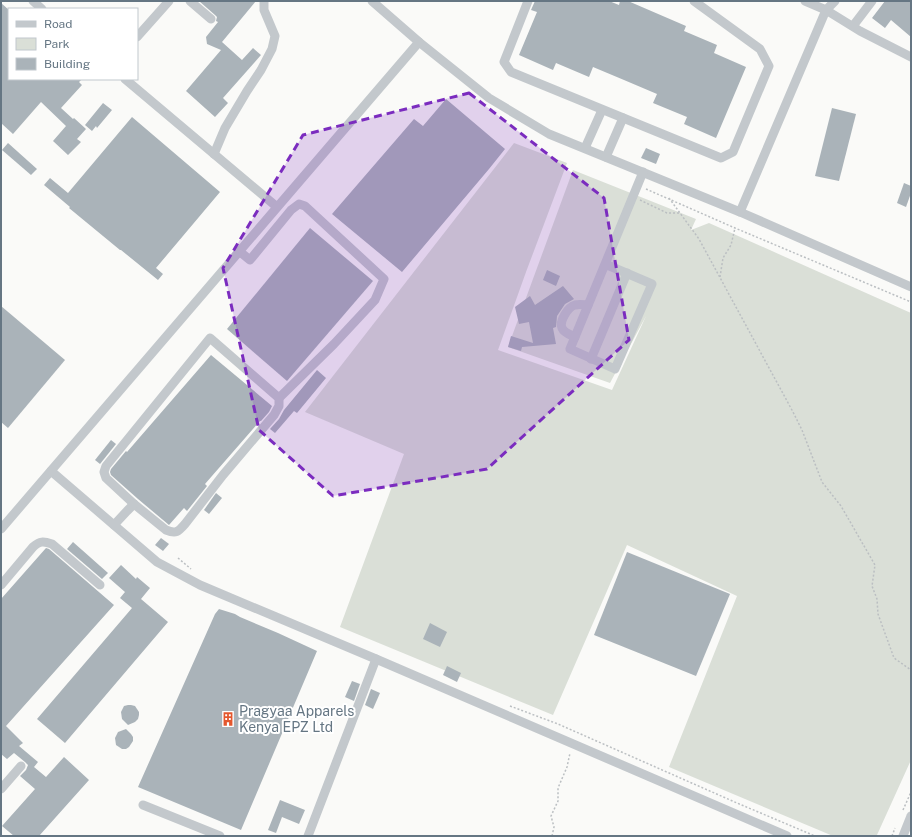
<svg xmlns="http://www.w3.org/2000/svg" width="912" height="837" viewBox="0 0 912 837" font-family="'Public Sans',sans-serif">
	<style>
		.green { fill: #dadfd7 }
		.building { fill: #aab3b9 }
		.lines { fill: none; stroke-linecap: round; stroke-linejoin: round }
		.path { stroke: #bbbfc2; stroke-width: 1.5; stroke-dasharray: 2 2; stroke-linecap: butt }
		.minor { stroke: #c3c8cc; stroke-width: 9 }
		.marked { fill: #7b2cbf; fill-opacity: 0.2; stroke: #7b2cbf; stroke-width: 3; stroke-dasharray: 8 5; stroke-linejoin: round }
		.labels { text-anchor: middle; stroke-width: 4; stroke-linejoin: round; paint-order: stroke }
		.poi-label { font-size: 14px; fill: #657683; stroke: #fff; text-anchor: start }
	</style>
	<rect width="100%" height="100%" fill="#fafaf8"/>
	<polygon class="green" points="514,143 567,163 526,272 498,350 612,390 646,316 610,383 508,347 573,170 696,219 691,230 709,223 911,313 911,760 877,835 876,836 833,836 669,767 737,596 627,545 553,715 340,627 404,454 305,412"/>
	<g class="building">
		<polygon points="199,1 256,1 222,42 242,60 253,48 261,55 223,98 228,103 215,117 186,91 221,50 207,44 206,37 218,22 216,21 217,17 215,15"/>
		<polygon points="535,1 609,1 619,5 620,1 628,1 686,26 684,31 717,45 714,53 746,67 716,138 684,124 687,117 653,103 657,94 624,80 593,67 589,77 556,63 553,70 519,55 537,12 531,10"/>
		<polygon points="885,1 911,1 911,37 891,20 885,28 872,18"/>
		<polygon points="1,3 9,10 9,79 82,79 79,82 82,85 61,108 73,119 74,118 86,129 77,139 81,142 68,155 53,141 66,126 41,102 13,134 1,123"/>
		<polygon points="446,99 505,149 489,169 402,272 332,214 414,119 423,126"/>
		<polygon points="103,103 112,110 97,128 96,126 92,131 85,125"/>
		<polygon points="832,108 856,114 839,181 815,176"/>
		<polygon points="132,117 220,192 156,268 163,274 158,280 121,250 120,250 69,208 70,207 44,185 50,178 68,193"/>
		<polygon points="8,143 37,169 31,175 2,150"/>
		<polygon points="646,148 660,154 656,164 641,158"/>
		<polygon points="904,183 911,186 911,193 906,207 897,203"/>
		<polygon points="310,228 373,281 287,381 227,329"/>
		<polygon points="547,270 560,276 556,286 543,280"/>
		<polygon points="563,286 574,299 565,304 557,316 556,327 553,328 556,344 522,347 521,351 508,347 511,336 533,343 529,322 519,324 515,307 530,296 535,305"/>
		<polygon points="1,306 65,360 8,428 1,422"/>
		<polygon points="211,355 272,406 269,412 261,421 260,421 205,484 207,486 187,511 184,508 169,525 138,499 111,475 110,472 111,469 126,451 127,452"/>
		<polygon points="317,370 326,378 297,413 294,411 275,433 270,429 279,419 284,410"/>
		<polygon points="111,440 116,444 100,464 95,460"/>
		<polygon points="216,493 222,498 209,514 204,510"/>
		<polygon points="161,538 169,544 163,551 155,545"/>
		<polygon points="73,542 108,573 102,579 67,549"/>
		<polygon points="46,548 49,549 114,605 6,726 23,743 19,746 38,762 34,767 46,777 64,757 89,780 39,836 14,836 2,826 35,789 20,776 26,770 28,765 25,762 14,753 7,759 1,754 1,599"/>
		<polygon points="627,552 730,594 696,676 594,635"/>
		<polygon points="121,565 136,579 137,577 150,588 141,599 168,622 65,743 37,719 132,608 120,598 125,592 109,578"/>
		<polygon points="219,609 235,614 240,617 278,633 317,651 241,830 138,787 215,614"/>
		<polygon points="430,623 447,632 440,647 423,639"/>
		<polygon points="447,666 461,673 457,682 443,675"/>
		<polygon points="352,681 360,684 354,701 345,697"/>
		<polygon points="371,689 380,693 373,709 365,705"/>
		<polygon points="128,705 131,705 135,706 139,712 139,715 138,719 135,722 128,725 122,719 121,712 124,706"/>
		<polygon points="126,729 131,734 133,737 133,741 129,747 126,749 122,749 116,745 115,738 118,732"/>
		<polygon points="280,800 305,810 299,824 282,817 276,833 268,830"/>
	</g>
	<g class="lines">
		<g class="path">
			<polyline points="646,189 735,228 911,302"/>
			<polyline points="669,198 699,239 793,412 802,430 822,482 841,506 875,565 872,586 877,599 878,614 894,658 911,670"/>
			<polyline points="640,200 667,213 680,213"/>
			<polyline points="720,277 723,258 731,245 735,228"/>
			<polyline points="178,558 191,569"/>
			<polyline points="510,706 558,724 737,803 815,836"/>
			<polyline points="903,810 911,792"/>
			<polyline points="552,836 554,827 551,816 558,801 558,788 567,767 570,753"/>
			<polyline points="892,836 895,828"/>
		</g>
		<g class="minor">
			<polyline points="33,1 42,9"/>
			<polyline points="190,1 211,19"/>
			<polyline points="372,1 419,42 489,98 549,134 740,212 911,287"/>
			<polyline points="528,1 504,62 511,72 721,158 733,152 769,66 760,49 694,1"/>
			<polyline points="805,1 826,10 860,31 911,57"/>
			<polyline points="853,26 872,1"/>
			<polyline points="137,37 169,1"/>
			<polyline points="125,79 277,207"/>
			<polyline points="585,148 602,110"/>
			<polyline points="214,154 225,128 247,91 261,70 272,49 275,36 264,10 264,1"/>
			<polyline points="606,157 623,118"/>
			<polyline points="740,212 826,10 835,1"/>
			<polyline points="239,251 250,260 291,210 299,204 305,206 384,279 375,300 334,344 279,398"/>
			<polyline points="605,264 652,284 615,369 570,349 643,172"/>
			<path d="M575 337C571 335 564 333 562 328 559 321 568 307 575 305 580 304 584 305 588 305"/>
			<path d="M210 338 279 398V406L274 415 223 475 185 524C178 532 176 534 166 530L134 504 106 478 104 472 106 466Z"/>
			<polyline points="591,359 627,273"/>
			<polyline points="51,471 157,562 200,585 376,659 787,836"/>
			<polyline points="114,525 127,511 134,504"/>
			<polyline points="1,529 419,42"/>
			<path d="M1 585 33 547C40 541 43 541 52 544L100 585"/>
			<polyline points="1,789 21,766"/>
			<polyline points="143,805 220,836"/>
			<polyline points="308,836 376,659"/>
			<polyline points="903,836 911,816"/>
		</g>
	</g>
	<path class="marked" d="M469 93 604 198 629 340 487 469 333 496 259 430 223 268 303 135Z"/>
	<defs>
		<symbol id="building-bare" viewBox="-9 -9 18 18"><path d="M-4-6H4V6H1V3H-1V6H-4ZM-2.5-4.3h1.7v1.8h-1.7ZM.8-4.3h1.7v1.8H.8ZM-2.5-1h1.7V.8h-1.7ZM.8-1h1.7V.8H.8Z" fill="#e4572e" stroke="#fff" stroke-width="2.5" paint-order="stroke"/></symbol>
	</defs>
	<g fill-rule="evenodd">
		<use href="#building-bare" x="218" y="709" width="20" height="20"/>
	</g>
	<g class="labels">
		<g class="poi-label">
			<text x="239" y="716">Pragyaa Apparels<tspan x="239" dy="16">Kenya EPZ Ltd</tspan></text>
		</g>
	</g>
	<rect width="912" height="837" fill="none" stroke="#657683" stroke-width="4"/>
	<rect x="8" y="8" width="130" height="72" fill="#ffffff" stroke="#c1c8cd"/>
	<rect x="16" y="21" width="20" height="6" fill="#c3c8cc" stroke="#c1c8cd"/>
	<text x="44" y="28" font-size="12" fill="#657683">Road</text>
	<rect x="16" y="38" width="20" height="12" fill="#dadfd7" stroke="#c1c8cd"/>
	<text x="44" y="48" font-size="12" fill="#657683">Park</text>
	<rect x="16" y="58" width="20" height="12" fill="#aab3b9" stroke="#c1c8cd"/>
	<text x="44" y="68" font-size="12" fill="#657683">Building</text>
</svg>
